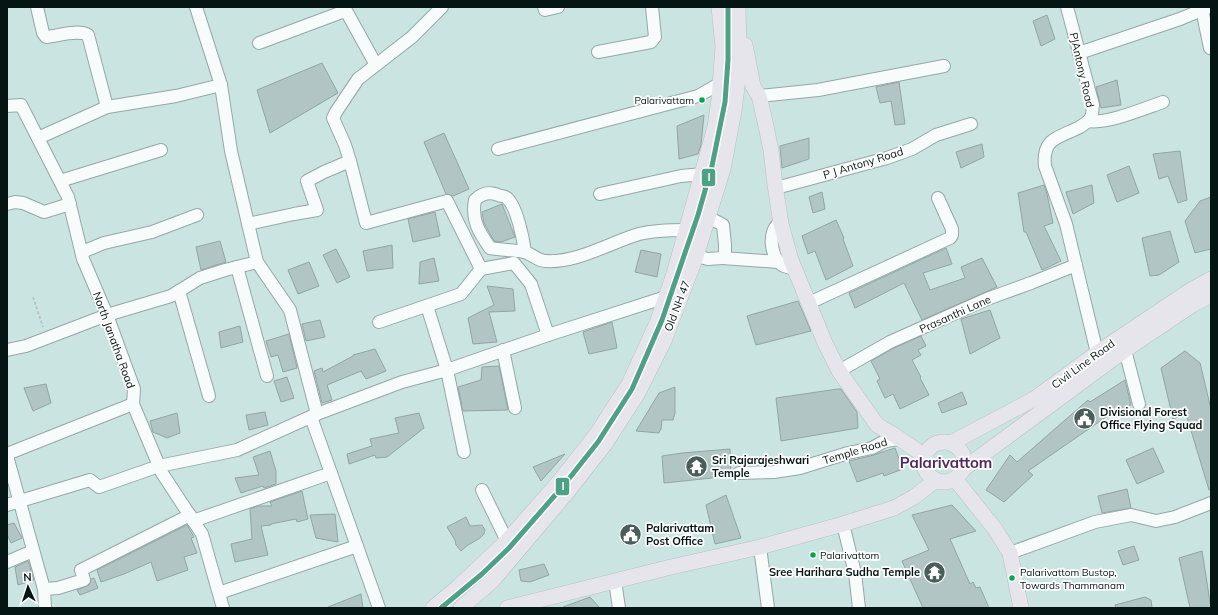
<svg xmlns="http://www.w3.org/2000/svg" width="1218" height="615" viewBox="0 0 1218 615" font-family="Mulish,sans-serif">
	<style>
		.building { fill: #b1c6c4; stroke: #91a5a4 }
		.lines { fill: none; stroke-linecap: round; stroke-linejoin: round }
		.minor-casing { stroke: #94a8a6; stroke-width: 14 }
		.major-casing { stroke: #b5c2c1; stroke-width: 16 }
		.path { stroke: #bac4c3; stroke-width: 2; stroke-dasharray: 3 2; stroke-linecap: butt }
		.minor { stroke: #f7fbfb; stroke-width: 12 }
		.major { stroke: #e6e5eb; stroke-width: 15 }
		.metro-1-casing { stroke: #fff; stroke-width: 8 }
		.metro-1 { stroke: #4ea187; stroke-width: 5 }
		.bus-dot { fill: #00a651; stroke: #fff; stroke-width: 1.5 }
		.labels { text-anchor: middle; stroke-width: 3.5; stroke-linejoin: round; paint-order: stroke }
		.bus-label { font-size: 10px; fill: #041513; stroke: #fff; text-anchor: start }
		.street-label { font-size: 11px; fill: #041513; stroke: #fff }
		.poi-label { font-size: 11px; font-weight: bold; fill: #041513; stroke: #fff; text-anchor: start }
		.district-label { font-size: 15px; font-weight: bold; fill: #50285e; stroke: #fff }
		.line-badge { stroke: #fff; stroke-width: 1.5 }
		.badge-label { font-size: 11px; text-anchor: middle; font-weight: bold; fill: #fff }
	</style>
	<rect width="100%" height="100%" fill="#cae4e2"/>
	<g class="building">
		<polygon points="1047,15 1055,39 1041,46 1033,21"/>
		<polygon points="322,63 338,93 270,133 257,90"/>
		<polygon points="1117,80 1121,105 1101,108 1096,87"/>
		<polygon points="899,82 905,124 895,125 891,101 880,103 876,87"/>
		<polygon points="704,115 701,145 698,154 679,159 677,126"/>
		<polygon points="444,133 469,189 453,196 446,194 424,142"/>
		<polygon points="809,138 809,159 782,168 780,146"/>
		<polygon points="982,144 984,157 961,168 956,152"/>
		<polygon points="1180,151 1187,200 1178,203 1168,176 1159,179 1153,154"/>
		<polygon points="1129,166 1139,193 1117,202 1107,175"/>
		<polygon points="1044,185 1047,194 1053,223 1044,226 1061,261 1042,270 1026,232 1024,232 1018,193"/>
		<polygon points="1092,185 1094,203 1073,214 1066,192"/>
		<polygon points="822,192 825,209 813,213 809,197"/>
		<polygon points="1211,197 1211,249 1195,253 1185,221 1200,201"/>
		<polygon points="502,204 515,237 501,242 494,241 484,223 482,212"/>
		<polygon points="435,212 440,236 413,242 408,219"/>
		<polygon points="836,220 844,238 843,239 853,266 826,280 815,251 808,254 802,236"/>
		<polygon points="1170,231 1179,262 1159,275 1150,276 1142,238"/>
		<polygon points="220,241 226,262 201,270 196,247"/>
		<polygon points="392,245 393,268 367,271 363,251"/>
		<polygon points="946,248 952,264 923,273 930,290 965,278 961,267 982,258 997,287 922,320 904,283 855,308 849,293"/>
		<polygon points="336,249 350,277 337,283 323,255"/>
		<polygon points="641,250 661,254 657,277 635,272"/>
		<polygon points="434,258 439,281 419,284 420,262"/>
		<polygon points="309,262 319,286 298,294 288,270"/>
		<polygon points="487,286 513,289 515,311 489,312 497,342 473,344 468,318 494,305"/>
		<polygon points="798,301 811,331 756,345 747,316"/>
		<polygon points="990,310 1000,338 970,354 961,319"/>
		<polygon points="320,320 325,337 306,341 302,324"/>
		<polygon points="612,322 617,348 589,354 583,332"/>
		<polygon points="240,326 243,342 221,348 219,332"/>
		<polygon points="289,334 297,368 283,372 278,355 271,357 266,341"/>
		<polygon points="921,336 926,346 918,350 921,355 912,360 921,377 920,378 929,395 900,409 893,394 885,398 877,381 880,379 871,361 892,349"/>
		<polygon points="375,349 386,371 366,379 361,371 327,385 332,400 322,403 314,371 322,368 323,372 353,356 353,355"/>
		<polygon points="1185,351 1200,363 1211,409 1211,489 1209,490 1186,414 1173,419 1161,368"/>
		<polygon points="499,366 508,410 463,411 458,387 481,380 482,367"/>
		<polygon points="287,377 294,398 281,402 274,381"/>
		<polygon points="1125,380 1131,405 1106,417 1028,471 1033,475 1004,502 986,490 1010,455 1017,462 1088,400 1090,402"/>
		<polygon points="46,384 51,403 33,411 24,388"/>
		<polygon points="675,387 675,413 673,420 662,420 661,429 659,433 636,431 659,393"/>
		<polygon points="838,389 841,389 857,412 858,428 781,441 776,398"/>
		<polygon points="962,392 967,404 942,413 938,403"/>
		<polygon points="265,412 268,425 249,430 246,415"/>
		<polygon points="177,413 180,433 167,438 153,432 150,421"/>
		<polygon points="419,413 424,428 387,457 376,458 375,455 349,464 347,454 372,446 370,439 399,433 395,418"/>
		<polygon points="895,448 903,469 884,476 883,473 857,482 849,461 870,456"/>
		<polygon points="1153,448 1164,472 1137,484 1126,460"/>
		<polygon points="730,449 731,476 664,483 662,456 682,453"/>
		<polygon points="270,451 276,471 276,484 264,488 263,486 241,493 235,478 259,475 253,457"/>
		<polygon points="565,454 541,481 533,467"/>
		<polygon points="1127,489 1131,508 1102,513 1098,496"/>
		<polygon points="302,491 308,519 297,522 296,519 271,524 271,525 261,526 268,555 235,562 231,544 252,539 250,509 258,506 272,506 270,502"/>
		<polygon points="726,495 741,538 715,544 706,505"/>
		<polygon points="952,505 976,531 950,539 970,584 973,582 976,588 980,587 989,608 923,608 902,561 929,550 912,515"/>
		<polygon points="335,514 338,542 316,538 310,515"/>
		<polygon points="466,517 470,526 482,525 485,530 484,534 480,538 468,545 461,551 456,545 455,540 447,527"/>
		<polygon points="14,523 22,538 11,543 7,534 7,525"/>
		<polygon points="187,525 194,537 191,538 197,553 184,557 188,570 157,581 151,562 124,574 101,582 97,570"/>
		<polygon points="1134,546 1139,560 1123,565 1118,551"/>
		<polygon points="1202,551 1211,608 1190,608 1179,558"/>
		<polygon points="28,561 34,580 18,585 15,567"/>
		<polygon points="544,564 549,575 530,582 521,581 519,570"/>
		<polygon points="94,578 98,588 80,595 77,590 89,585 91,579"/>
		<polygon points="361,594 363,608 328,608 328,607"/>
		<polygon points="590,597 600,608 563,608 563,607"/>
		<polygon points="1145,597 1151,600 1152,608 1116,608 1115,605"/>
	</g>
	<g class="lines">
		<defs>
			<g id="minor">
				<path d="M37 7 43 33 46 37C58 36 77 29 88 35L107 107"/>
				<polyline points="344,7 376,65"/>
				<polyline points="544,7 545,10 558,7"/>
				<path d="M1067 7 1093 105C1092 108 1093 114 1091 117 1089 122 1084 124 1080 127 1058 138 1042 138 1045 166L1066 224 1097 353"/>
				<polyline points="1202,9 1210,48"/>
				<polyline points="259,43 345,11"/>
				<polyline points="598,52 651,42 655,37 652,7"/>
				<polyline points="1079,53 1180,19 1209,7"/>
				<polyline points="221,85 231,151 257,262 290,310 317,414"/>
				<polyline points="759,96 818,90 944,66"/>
				<polyline points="7,106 21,105 68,197 83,259 107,315 134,389 133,404 162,473 202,534 223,608"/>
				<path d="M1088 121C1108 124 1143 109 1163 102"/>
				<polyline points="38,138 107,107 176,96 221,85 196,7"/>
				<polyline points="498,149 698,96 719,84 745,78"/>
				<polyline points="350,161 366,223 447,201 481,269 514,263 531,284 548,335"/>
				<polyline points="60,181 161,150"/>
				<polyline points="776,188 887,158 912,149 936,135 971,124"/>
				<polyline points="600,194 681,176 703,174"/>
				<polyline points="7,204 15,202 23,203 44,212 70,204"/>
				<path d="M781 222C767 229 770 257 782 265 785 267 791 268 795 269"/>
				<polyline points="248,224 294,214 317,210 307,181 324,172 350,161 345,145 333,118 336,112 358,79 412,37 442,7"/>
				<polyline points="82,252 104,243 152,232 197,215"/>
				<path d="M525 252C523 238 517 207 507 198 505 196 500 196 498 195 489 191 481 194 475 200 471 220 479 232 490 248 501 250 513 250 524 252 531 253 537 261 546 261 577 263 609 243 639 234 655 230 671 230 687 230"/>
				<polyline points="696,256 708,259 722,258 725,253 725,245 723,225 708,217"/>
				<polyline points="722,258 779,262"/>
				<polyline points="237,267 267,376"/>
				<polyline points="179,291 209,396"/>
				<polyline points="809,303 950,238 952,235 952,229 938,198"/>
				<polyline points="427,306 447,370 464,452"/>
				<polyline points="379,322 461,294 481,269"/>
				<polyline points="7,350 26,346 107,315 171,296 200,278 225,270 257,262"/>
				<polyline points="503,350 515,408"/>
				<polyline points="1125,350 1139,404"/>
				<polyline points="839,371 890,342 987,299 1031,283 1076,265"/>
				<polyline points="311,417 379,608"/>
				<polyline points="7,454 133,404"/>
				<polyline points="7,456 44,589 45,608"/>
				<polyline points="739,473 774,472 800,468 848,453 872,448 885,441 900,439"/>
				<polyline points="482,490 507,541"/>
				<polyline points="7,505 90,480 99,487 159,466 237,450 317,414 402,382 447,370 548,335 666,297"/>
				<polyline points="193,521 331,473"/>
				<polyline points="843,524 855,573 859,608"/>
				<polyline points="760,547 768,608"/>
				<polyline points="1010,553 1095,522 1131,515 1156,521 1175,517 1211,503"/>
				<polyline points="7,562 33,551"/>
				<polyline points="615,581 619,608"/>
				<polyline points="44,589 58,588 84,580 81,570 190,515"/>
				<polyline points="219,593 357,546"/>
			</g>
			<g id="major">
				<polyline points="745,45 753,86 759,96 764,117 771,150 775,185 781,224 791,260 825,343 839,371 877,425 894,435 925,456"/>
				<circle cx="944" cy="462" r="20"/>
				<polyline points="951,443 1034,399 1097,353 1191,290 1211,279"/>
				<polyline points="962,470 1125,350 1192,305 1211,295"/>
				<polyline points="955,479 995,529 1010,553 1021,608"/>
				<polyline points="433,608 457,588 507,541 558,483 596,435 629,384 657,323 674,274 715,127 719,99 723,47 719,7"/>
				<polyline points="461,608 493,580 569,490 605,444 638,393 664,341 695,259 723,169 734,111 738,79 739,53 738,7"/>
				<polyline points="507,608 671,567 760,547 843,524 894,508 914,497 936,480"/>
			</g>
		</defs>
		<use href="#minor" class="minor-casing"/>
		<use href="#major" class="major-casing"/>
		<polyline class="path" points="33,297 43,327"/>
		<use href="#minor" class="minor"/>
		<use href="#major" class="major"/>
		<defs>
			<polyline id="metro-1" points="441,608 482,574 509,548 564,485 598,442 632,389 662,320 698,215 712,166 725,102 728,60 728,7"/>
		</defs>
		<use href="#metro-1" class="metro-1-casing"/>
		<use href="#metro-1" class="metro-1"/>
	</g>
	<defs>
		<symbol id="civic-disc" viewBox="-11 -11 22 22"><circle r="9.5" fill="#495d5b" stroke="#fff"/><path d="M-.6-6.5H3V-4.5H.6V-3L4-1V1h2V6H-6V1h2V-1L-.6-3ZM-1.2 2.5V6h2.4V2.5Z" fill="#fff"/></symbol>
		<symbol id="temple-disc" viewBox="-11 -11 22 22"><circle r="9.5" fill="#495d5b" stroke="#fff"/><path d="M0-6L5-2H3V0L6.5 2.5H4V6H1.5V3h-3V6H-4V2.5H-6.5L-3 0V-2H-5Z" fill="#fff"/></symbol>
	</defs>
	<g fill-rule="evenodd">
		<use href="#civic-disc" x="1072" y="406" width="25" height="25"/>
		<use href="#temple-disc" x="684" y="454" width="25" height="25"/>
		<use href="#civic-disc" x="618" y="522" width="25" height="25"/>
		<use href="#temple-disc" x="922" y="560" width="25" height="25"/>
	</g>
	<g class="bus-dot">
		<circle cx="702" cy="100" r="3.5"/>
		<circle cx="813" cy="555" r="3.5"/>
		<circle cx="1012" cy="578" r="3.5"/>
	</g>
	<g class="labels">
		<g class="bus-label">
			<text x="694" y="104" text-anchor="end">Palarivattam</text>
			<text x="820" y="559">Palarivattom</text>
			<text x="1020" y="576">Palarivattom Bustop,<tspan x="1020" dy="13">Towards Thammanam</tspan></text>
		</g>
		<g class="street-label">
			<text transform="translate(1082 70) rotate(77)" y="4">PJAntony Road</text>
			<text transform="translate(863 163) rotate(-17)" y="4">P J Antony Road</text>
			<text transform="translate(677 306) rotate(-69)" y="4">Old NH 47</text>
			<text transform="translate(955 314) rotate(-24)" y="4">Prasanthi Lane</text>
			<text transform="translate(114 340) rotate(70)" y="4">North Janatha Road</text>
			<text transform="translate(1083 364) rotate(-36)" y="4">Civil Line Road</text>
			<text transform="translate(855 451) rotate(-17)" y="4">Temple Road</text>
		</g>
		<g class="poi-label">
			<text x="1100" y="416">Divisional Forest<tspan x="1100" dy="13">Office Flying Squad</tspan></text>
			<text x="712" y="464">Sri Rajarajeshwari<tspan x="712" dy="13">Temple</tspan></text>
			<text x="646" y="532">Palarivattam<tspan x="646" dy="13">Post Office</tspan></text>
			<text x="920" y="576" text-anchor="end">Sree Harihara Sudha Temple</text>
		</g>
		<g class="district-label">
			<text x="946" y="468">Palarivattom</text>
		</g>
	</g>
	<g class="line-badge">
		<rect x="701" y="168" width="15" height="19" rx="4" fill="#4ea187"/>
		<rect x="555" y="477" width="15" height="19" rx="4" fill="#4ea187"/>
	</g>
	<g class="badge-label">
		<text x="709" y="181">I</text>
		<text x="563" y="490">I</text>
	</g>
	<rect width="1218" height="615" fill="none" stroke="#041513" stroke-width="16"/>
	<g transform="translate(28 587) rotate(357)" stroke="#ffffff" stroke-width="3" paint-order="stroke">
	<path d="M0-3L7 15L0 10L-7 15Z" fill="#041513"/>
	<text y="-6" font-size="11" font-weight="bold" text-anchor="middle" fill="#041513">N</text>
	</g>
</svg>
